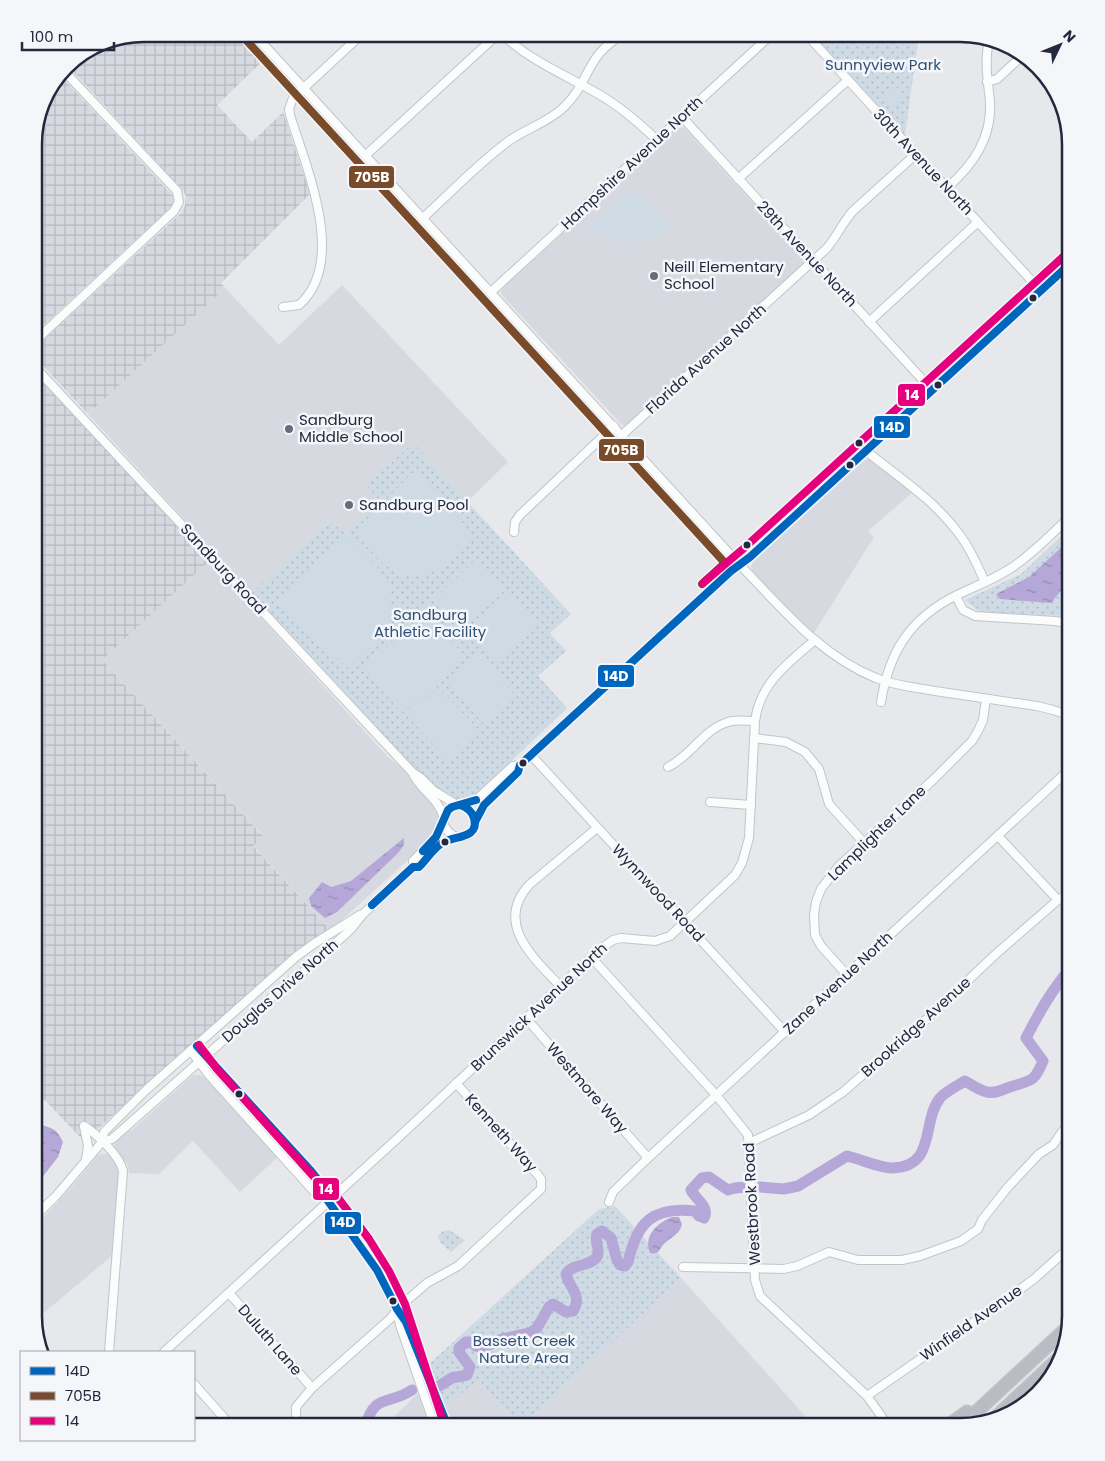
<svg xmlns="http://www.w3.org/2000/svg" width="1105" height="1461" viewBox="0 0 1105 1461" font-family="Poppins,sans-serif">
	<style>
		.built { fill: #d6d9df }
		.industrial { fill: url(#industrial-grid) }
		.green { fill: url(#green-dots) }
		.pitch { fill: #cfdbe4 }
		.water { fill: url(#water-ripples) }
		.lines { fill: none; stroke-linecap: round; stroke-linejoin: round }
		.river { stroke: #b5a8d9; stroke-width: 11 }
		.minor-casing { stroke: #c3c4c8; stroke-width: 10 }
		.highway-casing { stroke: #c2c4ca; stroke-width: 15 }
		.minor { stroke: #fbfcfc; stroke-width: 8 }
		.highway { stroke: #bbbcc3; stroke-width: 12 }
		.bus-1-casing { stroke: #f4f6f9; stroke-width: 11 }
		.bus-2-casing { stroke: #f4f6f9; stroke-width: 11 }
		.bus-3-casing { stroke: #f4f6f9; stroke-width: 11 }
		.bus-1 { stroke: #0065bd; stroke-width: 8 }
		.bus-2 { stroke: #7a4b2a; stroke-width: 8 }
		.bus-3 { stroke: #e5007d; stroke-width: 8 }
		.poi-dot { fill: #676b7b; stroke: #f4f6f9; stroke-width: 2 }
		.bus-dot { fill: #23283f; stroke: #f4f6f9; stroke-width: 2 }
		.labels { text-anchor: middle; stroke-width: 5; stroke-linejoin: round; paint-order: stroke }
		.park-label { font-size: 15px; fill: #2e5175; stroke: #f4f6f9 }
		.street-label { font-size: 15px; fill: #23283f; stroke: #f4f6f9 }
		.poi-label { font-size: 15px; fill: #23283f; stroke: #f4f6f9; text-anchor: start }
		.rim { fill: none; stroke: #23283f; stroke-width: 2.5 }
		.line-badge { stroke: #f4f6f9; stroke-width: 2 }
		.badge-label { font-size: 14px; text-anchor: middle; font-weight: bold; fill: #fff }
	</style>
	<defs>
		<pattern id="industrial-grid" width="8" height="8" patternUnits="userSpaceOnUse" patternTransform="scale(1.25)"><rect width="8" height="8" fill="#d6d9df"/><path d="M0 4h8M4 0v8" fill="none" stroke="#b7bac0"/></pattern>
		<pattern id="green-dots" width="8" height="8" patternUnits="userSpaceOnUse" patternTransform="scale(1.25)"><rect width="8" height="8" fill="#cfdbe4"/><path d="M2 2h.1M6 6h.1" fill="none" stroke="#b1bcc5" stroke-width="1.8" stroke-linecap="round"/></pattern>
		<pattern id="water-ripples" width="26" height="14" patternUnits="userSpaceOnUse" patternTransform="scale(1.25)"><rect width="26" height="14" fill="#b5a8d9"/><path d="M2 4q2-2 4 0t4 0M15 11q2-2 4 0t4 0" fill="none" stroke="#9389b1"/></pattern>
	</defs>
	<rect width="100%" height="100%" fill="#e6e8eb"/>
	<g class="built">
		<polygon points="681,127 684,128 804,258 805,264 630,424 625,426 621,424 502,295 501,291 503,288 677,128"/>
		<polygon points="342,285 508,462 467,502 413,443 367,485 381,501 346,533 329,521 252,593 88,414 225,288 279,345"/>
		<polygon points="871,459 914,491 868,531 874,537 814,633 786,607 752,570 751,567 753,562 865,460"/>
		<polygon points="209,561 388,757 402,768 422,791 438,807 439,815 435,828 422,847 342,920 329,929 253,845 263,835 102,660"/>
		<polygon points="193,1075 200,1075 206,1077 279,1156 240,1192 193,1141 159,1174 129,1173 128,1165 114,1150 115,1139 133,1129"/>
		<polygon points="101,1154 109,1154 117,1163 120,1170 113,1255 35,1320 34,1227 69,1190 98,1155"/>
		<polygon points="681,1278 815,1427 451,1427 442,1409 478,1379 522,1426"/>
		<polygon points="418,1393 430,1427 384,1427"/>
	</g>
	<g class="industrial">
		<polygon points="144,34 244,34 266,58 217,105 252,142 283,112 310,194 221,283 225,288 88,414 34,356 35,348 181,213 185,206 186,196 182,189 68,66 71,61 102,42"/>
		<polygon points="60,75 173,196 174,201 173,205 34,334 34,137 45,95"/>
		<polygon points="41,378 209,561 102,660 263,836 253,846 329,929 300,948 84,1141 34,1089 34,384"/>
	</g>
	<g class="green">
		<polygon points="811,34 919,34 905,135"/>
		<polygon points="413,443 571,614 550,633 566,651 538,676 567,708 476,795 456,800 442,794 425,779 252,593 329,521 346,533 380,501 366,485"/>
		<polygon points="1071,527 1071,593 1062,616 980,612 965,600 1021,574"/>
		<polygon points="615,1206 681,1278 522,1426 478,1380 442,1409 427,1366 599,1209"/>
		<polygon points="449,1230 465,1240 451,1252 440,1242 438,1236 443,1231"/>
	</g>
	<g class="pitch">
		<polygon points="897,87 905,96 892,108 884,99"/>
		<path d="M630 193H638L671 226C639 246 622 246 588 230Z"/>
		<polygon points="412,473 423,474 474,537 442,567 423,576 404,575 383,564 354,532"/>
		<polygon points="348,536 380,570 390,589 391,612 381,636 348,668 280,606 281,595"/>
		<polygon points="477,558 506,589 463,630 434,600"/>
		<polygon points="508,591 537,621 495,662 465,632"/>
		<polygon points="426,612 465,656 402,713 363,669"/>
		<polygon points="476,653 516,696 485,725 445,682"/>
		<polygon points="438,687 479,730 448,760 407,716"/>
	</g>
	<g class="water">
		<polygon points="1066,543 1071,550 1071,578 1051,603 1000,599 996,594 1029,577"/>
		<polygon points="404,838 404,845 398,853 337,912 325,918 311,906 309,898 322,882 331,887 351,881"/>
		<path d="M34 1121C45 1130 54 1122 63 1142L58 1157 34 1188Z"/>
		<path d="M672 1217H679L682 1224C680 1235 670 1237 663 1245 661 1247 660 1250 658 1252 655 1254 653 1253 650 1253 643 1236 657 1223 672 1217Z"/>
	</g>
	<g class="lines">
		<g class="river">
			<path d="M760 1187 784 1189 798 1186 847 1156C860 1159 880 1168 892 1168 937 1167 921 1122 940 1098 946 1091 957 1086 965 1081 972 1085 979 1090 987 1092 997 1094 1003 1089 1013 1086 1032 1080 1035 1081 1043 1061L1026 1038C1039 1013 1052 989 1071 968"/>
			<path d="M439 1386 452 1378 467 1375 470 1367 459 1352V1348L466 1342H471L476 1346 482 1348 502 1339 530 1333 537 1328 549 1307 553 1304 566 1312 573 1311C583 1295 569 1288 566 1274 573 1263 590 1267 597 1257 601 1251 594 1242 597 1234L602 1231 611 1238 617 1260 620 1265 625 1266 628 1262C637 1222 653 1206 695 1211L699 1216 704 1218C710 1207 696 1200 691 1190L702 1178 709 1177 728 1190 735 1188 746 1187"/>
			<path d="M365 1427C375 1392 388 1406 412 1390"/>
		</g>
		<defs>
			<g id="minor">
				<path d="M254 34 739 564C780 606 820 656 876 678 895 686 915 687 935 691 969 696 1003 701 1037 706L1053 710 1071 716"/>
				<path d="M502 34C530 61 566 75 600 95 621 107 639 123 657 140"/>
				<polyline points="806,34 1041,291"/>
				<polyline points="987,82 997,79 1023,55"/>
				<polyline points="682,117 932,390"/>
				<polyline points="366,155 498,34"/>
				<polyline points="738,179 848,80"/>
				<path d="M947 188C973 165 992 138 990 102 988 80 984 62 989 41"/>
				<path d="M423 218C450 193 477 165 506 143 524 129 548 123 564 107 591 81 585 55 624 34"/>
				<polyline points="491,292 772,34"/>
				<path d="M283 307 299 305C348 262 306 167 290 115L289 109 293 98 362 34"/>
				<polyline points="869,322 978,222"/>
				<polyline points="34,342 174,211 179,202 177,191 64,71"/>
				<polyline points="34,366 412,772 421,778 434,791 457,805"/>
				<path d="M622 435 826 249C837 237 842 223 853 211L916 154"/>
				<path d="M866 451C900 478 937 502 962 538 972 552 978 567 985 582"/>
				<polyline points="514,532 515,522 520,515 614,426"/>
				<polyline points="956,596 963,610 975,616 1055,621 1071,624"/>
				<path d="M881 702C889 652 910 618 957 595 974 587 992 580 1008 570 1031 556 1051 534 1071 516"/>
				<polyline points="754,738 786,742 805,752 819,769 829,804 864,843"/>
				<polyline points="531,755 785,1032"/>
				<path d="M668 767C691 756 704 729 728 722 736 719 746 721 755 721"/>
				<path d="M413 774C422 792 438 797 444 818"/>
				<polyline points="710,802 751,805"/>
				<path d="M443 821C445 830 450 835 458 837"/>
				<polyline points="475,822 484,805 518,772 520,765 731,571 750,557 1071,263"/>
				<polyline points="998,836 1058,900"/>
				<polyline points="413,867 413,861 436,837 448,810 452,807 475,801 513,766 520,765"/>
				<polyline points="591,957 716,1095 748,1135 755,1280 760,1296 867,1396 889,1427"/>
				<polyline points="847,975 821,946 815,935 814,915 816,902 821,889 838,867 934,779 972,741 978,731 983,720 986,699"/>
				<path d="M560 986C534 958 493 923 530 884L597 828"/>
				<polyline points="526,1018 648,1158"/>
				<polyline points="197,1046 263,1120 311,1171 326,1190 328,1201 377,1270 397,1309 406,1322 448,1427"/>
				<polyline points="191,1051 209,1075 318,1196 328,1201"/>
				<path d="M84 1126C97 1134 120 1156 123 1171L109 1352"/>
				<polyline points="84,1126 88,1146 86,1159"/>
				<path d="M102 1142 112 1139 288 983 308 968 350 930 364 913 413 867H419C426 860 433 851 441 844 449 837 459 839 467 835 481 826 474 808 460 805"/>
				<polyline points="749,1143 809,1115 843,1092 928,1018 997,953 1058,900 1071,892"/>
				<polyline points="609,1202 613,1192 648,1158 1071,768"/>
				<polyline points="34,1217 55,1197 102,1142 104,1132 145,1091 297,956 315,943 360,915"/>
				<polyline points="683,1267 784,1269 797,1266 829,1252 858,1260 902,1260 920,1256 961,1241 978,1229 982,1220 1008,1187 1039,1154 1053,1145 1071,1119"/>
				<polyline points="229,1293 312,1388"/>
				<polyline points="398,1314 400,1325 435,1427"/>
				<path d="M164 1352 400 1136 599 950 613 940 621 938 655 941 670 936 735 875 742 863 749 838 755 721C760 683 788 663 815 640"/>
				<polyline points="194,1384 232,1427"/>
				<polyline points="867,1396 1011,1296 1034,1279 1071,1246"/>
				<polyline points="296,1415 296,1407 312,1388 391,1318 397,1309 427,1283 458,1266 541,1189 541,1179 538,1175 456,1083"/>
			</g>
			<g id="highway">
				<polyline points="996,1417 1060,1357"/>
				<polyline points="946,1427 967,1412"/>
				<polyline points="960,1427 1068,1327"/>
			</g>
		</defs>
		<use href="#minor" class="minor-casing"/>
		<use href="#highway" class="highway-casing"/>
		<use href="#minor" class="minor"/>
		<use href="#highway" class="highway"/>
		<defs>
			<g id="bus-1">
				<polyline points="475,822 484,805 518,772 520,765 731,571 750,557 1071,263"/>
				<polyline points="423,851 436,837 448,810 452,807 476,800"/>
				<path d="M372 905 413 867H419C427 859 434 847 444 842 455 836 480 838 474 818 472 811 466 807 460 805"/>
				<polyline points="197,1046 311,1171 326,1190 328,1201 377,1270 397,1309 406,1322 448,1427"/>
			</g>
			<polyline id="bus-2" points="247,41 725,563 702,584"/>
			<g id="bus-3">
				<polyline points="703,583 743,549 1064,256"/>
				<polyline points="199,1045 217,1069 324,1188 335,1194 369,1239 389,1271 405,1304 444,1424"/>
			</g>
		</defs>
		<use href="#bus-1" class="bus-1-casing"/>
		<use href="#bus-2" class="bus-2-casing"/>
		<use href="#bus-3" class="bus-3-casing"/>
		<use href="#bus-1" class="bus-1"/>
		<use href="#bus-2" class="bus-2"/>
		<use href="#bus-3" class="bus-3"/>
	</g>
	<g class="poi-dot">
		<circle cx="654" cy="276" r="5"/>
		<circle cx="289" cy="429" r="5"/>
		<circle cx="349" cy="505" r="5"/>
	</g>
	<g class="bus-dot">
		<circle cx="1033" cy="298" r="4.5"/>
		<circle cx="938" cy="385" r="4.5"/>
		<circle cx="859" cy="443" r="4.5"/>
		<circle cx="850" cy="465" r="4.5"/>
		<circle cx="747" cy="545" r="4.5"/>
		<circle cx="523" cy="763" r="4.5"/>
		<circle cx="445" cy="842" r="4.5"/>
		<circle cx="239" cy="1094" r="4.5"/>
		<circle cx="393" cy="1301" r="4.5"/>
	</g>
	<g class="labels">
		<g class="park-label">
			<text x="883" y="70">Sunnyview Park</text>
			<text x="430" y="620">Sandburg<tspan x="430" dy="17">Athletic Facility</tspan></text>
			<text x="524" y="1346">Bassett Creek<tspan x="524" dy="17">Nature Area</tspan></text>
		</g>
		<g class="street-label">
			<text transform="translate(923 162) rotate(47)" y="5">30th Avenue North</text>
			<text transform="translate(632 163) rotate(-43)" y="5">Hampshire Avenue North</text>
			<text transform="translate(807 254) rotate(47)" y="5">29th Avenue North</text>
			<text transform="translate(706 359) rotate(-42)" y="5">Florida Avenue North</text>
			<text transform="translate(223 569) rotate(47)" y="5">Sandburg Road</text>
			<text transform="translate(877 833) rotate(-44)" y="5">Lamplighter Lane</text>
			<text transform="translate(658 893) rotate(47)" y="5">Wynnwood Road</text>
			<text transform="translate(838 983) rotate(-43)" y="5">Zane Avenue North</text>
			<text transform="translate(280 991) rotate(-41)" y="5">Douglas Drive North</text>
			<text transform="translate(539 1007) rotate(-43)" y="5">Brunswick Avenue North</text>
			<text transform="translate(916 1027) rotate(-42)" y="5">Brookridge Avenue</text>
			<text transform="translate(587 1088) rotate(49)" y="5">Westmore Way</text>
			<text transform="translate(501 1133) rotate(48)" y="5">Kenneth Way</text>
			<text transform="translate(752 1204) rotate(-93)" y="5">Westbrook Road</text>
			<text transform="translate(971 1323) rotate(-35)" y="5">Winfield Avenue</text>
			<text transform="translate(270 1340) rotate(49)" y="5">Duluth Lane</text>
		</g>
		<g class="poi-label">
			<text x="664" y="272">Neill Elementary<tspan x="664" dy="17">School</tspan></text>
			<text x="299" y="425">Sandburg<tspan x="299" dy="17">Middle School</tspan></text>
			<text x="359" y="510">Sandburg Pool</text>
		</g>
	</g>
	<path d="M0 0H1105V1461H0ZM144 42H960A102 102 0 0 1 1062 144V1316A102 102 0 0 1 960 1418H144A102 102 0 0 1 42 1316V144A102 102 0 0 1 144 42Z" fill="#f4f6f9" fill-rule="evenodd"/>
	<path class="rim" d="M144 42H960A102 102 0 0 1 1062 144V1316A102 102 0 0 1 960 1418H144A102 102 0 0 1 42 1316V144A102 102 0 0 1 144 42Z"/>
	<g class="line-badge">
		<rect x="348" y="165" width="47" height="24" rx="5" fill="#7a4b2a"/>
		<rect x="897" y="383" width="29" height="24" rx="5" fill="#e5007d"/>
		<rect x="873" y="415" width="38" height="24" rx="5" fill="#0065bd"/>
		<rect x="598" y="438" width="47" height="24" rx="5" fill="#7a4b2a"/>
		<rect x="597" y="664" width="38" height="24" rx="5" fill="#0065bd"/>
		<rect x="312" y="1177" width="28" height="24" rx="5" fill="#e5007d"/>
		<rect x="324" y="1211" width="38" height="24" rx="5" fill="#0065bd"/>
	</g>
	<g class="badge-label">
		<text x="372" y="182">705B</text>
		<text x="912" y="400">14</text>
		<text x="892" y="432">14D</text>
		<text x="621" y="455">705B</text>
		<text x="616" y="681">14D</text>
		<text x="326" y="1194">14</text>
		<text x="343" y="1227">14D</text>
	</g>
	<rect x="20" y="1351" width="175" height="90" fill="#f4f6f9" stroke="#a0a4af"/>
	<rect x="30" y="1367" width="25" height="8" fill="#0065bd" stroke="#a0a4af"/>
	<text x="65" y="1376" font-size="15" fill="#23283f">14D</text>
	<rect x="30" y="1392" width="25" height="8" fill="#7a4b2a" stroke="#a0a4af"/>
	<text x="65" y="1401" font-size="15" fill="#23283f">705B</text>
	<rect x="30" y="1417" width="25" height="8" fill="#e5007d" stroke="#a0a4af"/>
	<text x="65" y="1426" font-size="15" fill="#23283f">14</text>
	<g transform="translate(1060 45) rotate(47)" stroke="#f4f6f9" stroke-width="4" paint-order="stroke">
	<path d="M0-4L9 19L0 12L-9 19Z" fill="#23283f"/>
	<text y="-8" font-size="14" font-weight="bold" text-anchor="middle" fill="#23283f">N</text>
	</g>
	<path d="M22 42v8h92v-8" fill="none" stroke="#23283f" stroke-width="2.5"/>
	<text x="30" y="42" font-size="15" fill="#23283f" stroke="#f4f6f9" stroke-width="4" paint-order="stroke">100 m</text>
</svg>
